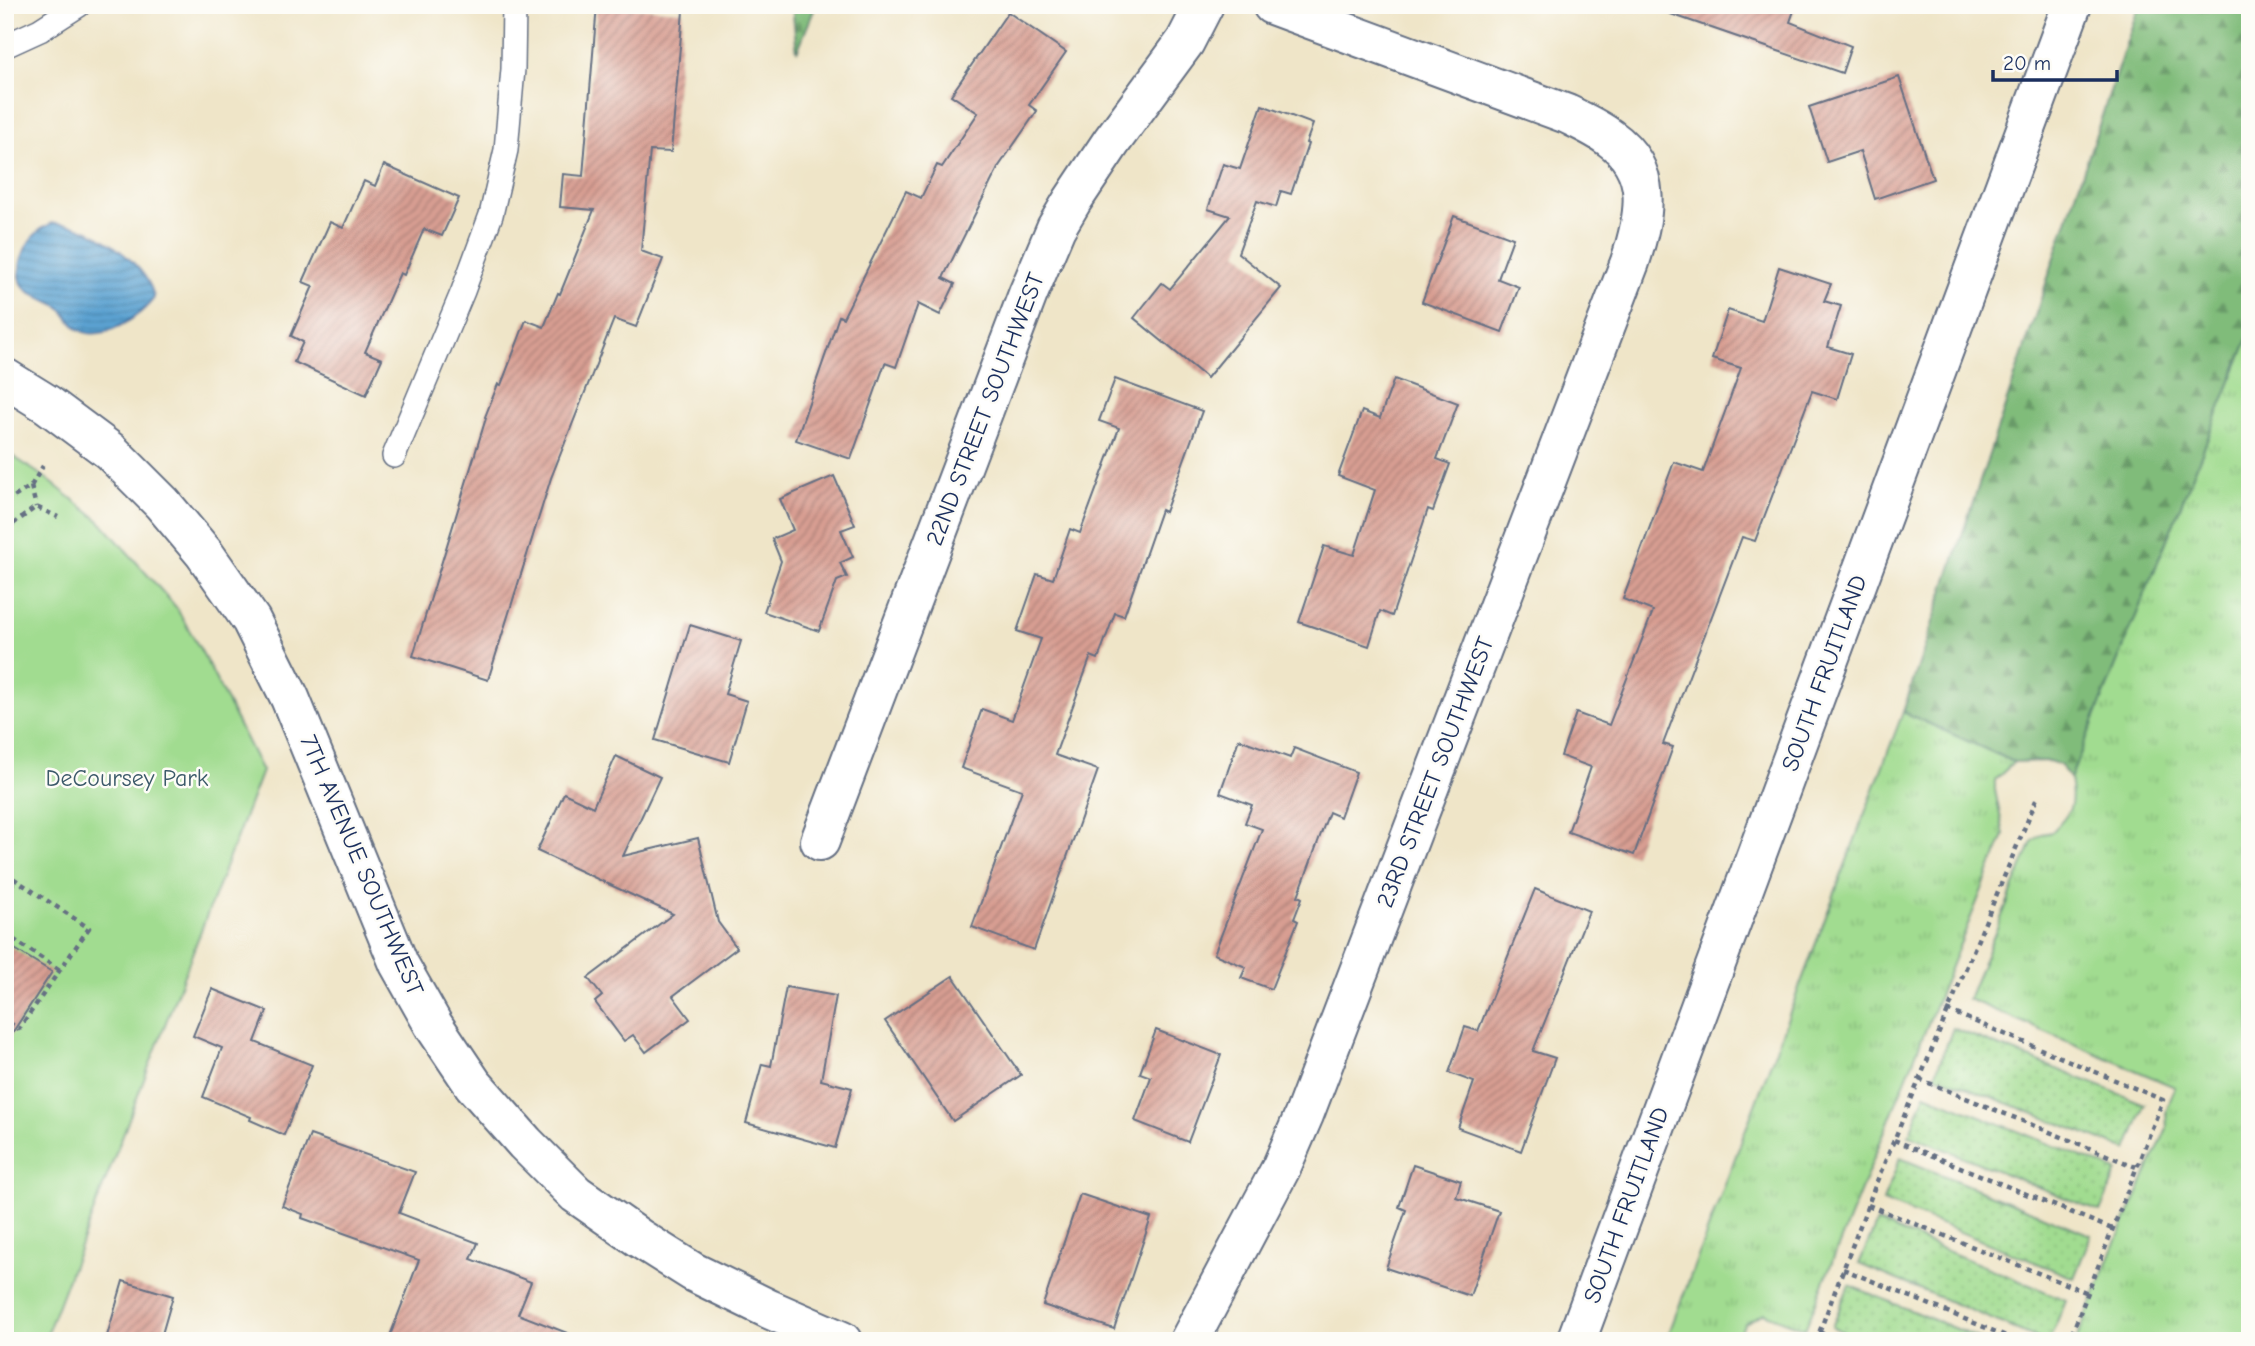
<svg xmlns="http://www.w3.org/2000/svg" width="2255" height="1346" viewBox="0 0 2255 1346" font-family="'Comic Neue',sans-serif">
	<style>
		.grass { fill: url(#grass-tufts); stroke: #5e8677; stroke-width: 2 }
		.forest { fill: url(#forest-firs); stroke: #4e766c; stroke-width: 2 }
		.park { fill: #a1dc90; stroke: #5e8677; stroke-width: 2 }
		.garden { fill: url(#garden-dots); stroke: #5e8677; stroke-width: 2 }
		.water { fill: url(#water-rules); stroke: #3b6898; stroke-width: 2 }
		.building { fill: url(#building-hatch) }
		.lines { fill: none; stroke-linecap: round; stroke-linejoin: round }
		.lane-casing { stroke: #656f83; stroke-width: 26 }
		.street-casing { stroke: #656f83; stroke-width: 42 }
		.secondary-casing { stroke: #656f83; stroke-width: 42 }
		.path { stroke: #656f83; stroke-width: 4.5; stroke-dasharray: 5 5; stroke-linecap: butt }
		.lane { stroke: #fff; stroke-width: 23 }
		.street { stroke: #fff; stroke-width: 38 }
		.secondary { stroke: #fff; stroke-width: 38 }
		.labels { text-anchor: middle; stroke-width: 5; stroke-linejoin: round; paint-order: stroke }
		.street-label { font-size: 24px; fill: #1b2f5e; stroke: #fdfcf7 }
		.park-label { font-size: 24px; fill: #3c5a6a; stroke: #fdfcf7 }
	</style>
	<defs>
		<pattern id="grass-tufts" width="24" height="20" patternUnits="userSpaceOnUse" patternTransform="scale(1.75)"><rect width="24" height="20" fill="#a1dc90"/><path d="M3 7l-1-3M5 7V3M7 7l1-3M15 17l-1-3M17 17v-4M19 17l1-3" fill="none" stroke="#8abd7f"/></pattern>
		<pattern id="forest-firs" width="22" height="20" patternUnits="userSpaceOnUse" patternTransform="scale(1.75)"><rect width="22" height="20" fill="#80bc7a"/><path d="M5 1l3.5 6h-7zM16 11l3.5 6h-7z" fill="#689967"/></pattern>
		<pattern id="garden-dots" width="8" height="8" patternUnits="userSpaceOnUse" patternTransform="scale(1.75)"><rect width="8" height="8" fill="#a1dc90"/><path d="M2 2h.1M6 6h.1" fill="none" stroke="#8abd7f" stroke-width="1.8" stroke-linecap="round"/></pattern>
		<pattern id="water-rules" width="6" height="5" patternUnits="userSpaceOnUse" patternTransform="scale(1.75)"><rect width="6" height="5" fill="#5ba2d1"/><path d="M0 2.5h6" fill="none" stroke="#4a84ad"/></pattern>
		<pattern id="building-hatch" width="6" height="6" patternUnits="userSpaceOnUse" patternTransform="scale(1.75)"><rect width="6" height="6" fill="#d89e92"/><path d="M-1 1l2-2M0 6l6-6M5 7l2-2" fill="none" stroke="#ae817a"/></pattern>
	</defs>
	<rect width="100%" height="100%" fill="#fdfcf7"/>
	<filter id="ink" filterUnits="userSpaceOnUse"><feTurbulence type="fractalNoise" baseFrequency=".0143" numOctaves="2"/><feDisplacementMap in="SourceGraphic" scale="14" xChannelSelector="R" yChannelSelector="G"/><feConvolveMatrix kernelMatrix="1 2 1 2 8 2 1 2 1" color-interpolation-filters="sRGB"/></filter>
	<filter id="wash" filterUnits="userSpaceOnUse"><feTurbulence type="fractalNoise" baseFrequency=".00686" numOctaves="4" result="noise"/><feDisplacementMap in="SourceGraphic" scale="28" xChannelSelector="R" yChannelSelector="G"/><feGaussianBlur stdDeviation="1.57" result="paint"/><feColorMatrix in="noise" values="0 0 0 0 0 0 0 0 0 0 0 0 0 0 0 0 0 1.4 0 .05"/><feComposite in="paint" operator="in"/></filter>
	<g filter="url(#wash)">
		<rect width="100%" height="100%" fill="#efe5c8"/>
		<g class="grass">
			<path d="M2250 334V1341H2076L2116 1242 2167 1128 2166 1112 2175 1087 1968 999 2032 842 2042 834 2052 832C2071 813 2075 806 2070 779Z"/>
			<polygon points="1903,712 2014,762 1995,780 1995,790 2004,835 1805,1329 1764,1313 1745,1323 1735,1341 1666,1341"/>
		</g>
		<g class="forest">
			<polygon points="792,5 816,5 797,52"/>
			<polygon points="2139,5 2250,5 2250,334 2070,779 2060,765 2049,761 2014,762 1903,712"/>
		</g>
		<polygon class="park" points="5,451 47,479 100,521 176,607 204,656 262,771 44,1341 5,1341"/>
		<g class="garden">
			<polygon points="1953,1028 2145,1104 2127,1150 1935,1075"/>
			<polygon points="1925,1094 2117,1171 2100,1212 1909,1135"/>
			<polygon points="1900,1158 2091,1235 2074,1278 1883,1201"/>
			<polygon points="1877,1222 2066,1300 2049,1341 2044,1341 1859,1264"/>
			<polygon points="1849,1285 1985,1341 1866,1341 1832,1327"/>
		</g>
		<path class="water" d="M53 223C60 224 68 224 75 226 104 235 149 267 154 298 142 316 101 343 80 330 70 324 67 312 58 306 48 300 33 297 25 288 12 273 25 242 39 231 43 227 49 225 53 223Z"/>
		<g id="blocks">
			<g class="building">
				<polygon points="597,5 683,11 671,152 650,151 641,251 663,259 636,327 614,319 551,478 488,680 413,656 486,418 485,417 498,384 501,385 526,320 544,327 558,293 560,294 594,210 560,207 563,174 583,176"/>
				<polygon points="1663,5 1796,5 1790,22 1851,46 1842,73 1662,11"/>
				<polygon points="1008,12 1066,52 1029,105 1037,111 999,166 943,278 955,284 940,315 918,304 896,367 885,363 851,459 796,440 839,316 843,318 906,191 921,198 937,165 942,167 978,113 951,95"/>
				<polygon points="1899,77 1933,179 1875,199 1860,151 1827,162 1809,107"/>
				<polygon points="1262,105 1313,124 1306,143 1308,144 1291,194 1281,191 1276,207 1257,201 1238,253 1281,288 1207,378 1134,318 1162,283 1170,289 1230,216 1208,209 1223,164 1240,169"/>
				<polygon points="384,165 459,198 442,236 424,229 404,275 400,273 365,352 382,359 366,395 294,362 303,342 291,336 313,286 303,282 330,222 343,228 364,181 375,186"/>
				<polygon points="1454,216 1513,238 1498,279 1519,287 1502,332 1422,302"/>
				<polygon points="1779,267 1831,284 1824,301 1841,306 1828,347 1851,354 1837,399 1812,391 1755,541 1742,537 1663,744 1673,747 1634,855 1568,832 1591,767 1561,756 1576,713 1609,725 1653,611 1623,599 1674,462 1703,472 1741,368 1712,359 1728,310 1762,321"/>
				<polygon points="1115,379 1202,411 1165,512 1161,510 1124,616 1115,613 1098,659 1091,656 1055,755 1098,770 1034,950 972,927 1022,790 961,768 982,709 1012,720 1041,639 1017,631 1037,574 1053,579 1070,529 1080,533 1119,428 1099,421"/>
				<polygon points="1394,379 1458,403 1437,459 1450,464 1433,511 1428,509 1392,616 1380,611 1369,646 1299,622 1324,546 1354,555 1375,490 1338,476 1362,411 1380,418"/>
				<polygon points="834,476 855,525 841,530 853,557 840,563 847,577 837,581 819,631 764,612 781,561 772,539 793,530 780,499"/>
				<polygon points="690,625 741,641 725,694 747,701 729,762 655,740"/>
				<polygon points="1239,739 1290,758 1294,748 1356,772 1340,817 1329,812 1298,896 1302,898 1294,919 1298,921 1271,989 1241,978 1246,967 1214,954 1262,829 1245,823 1252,805 1220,793"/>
				<polygon points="616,756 660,777 623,856 698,838 718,922 737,948 673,996 690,1019 646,1052 633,1035 624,1041 595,1002 602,996 588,978 673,914 537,851 564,793 593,807"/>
				<polygon points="1535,889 1589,911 1533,1051 1555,1058 1521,1151 1458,1128 1474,1082 1449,1073 1465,1027 1478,1031"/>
				<polygon points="5,943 52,972 5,1044"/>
				<polygon points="953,976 1021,1075 953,1121 885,1021"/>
				<polygon points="786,987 836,996 821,1080 852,1088 835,1148 746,1123 762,1064 771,1066"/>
				<polygon points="212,989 267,1011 255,1042 312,1065 284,1135 250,1120 251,1117 203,1097 222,1048 193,1036"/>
				<polygon points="1156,1030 1221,1055 1188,1142 1135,1121 1151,1077 1140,1073"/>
				<polygon points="310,1135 415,1172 399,1213 478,1243 471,1259 531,1282 518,1314 580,1338 580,1341 388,1341 419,1260 302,1218 303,1214 282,1206"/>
				<polygon points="1413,1165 1461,1181 1456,1197 1499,1211 1470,1296 1386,1268 1406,1210 1399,1207"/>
				<polygon points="1080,1194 1151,1218 1114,1329 1043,1305"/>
				<polygon points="123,1281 173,1296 160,1341 125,1341 107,1336"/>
			</g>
		</g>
	</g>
	<g filter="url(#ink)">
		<use href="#blocks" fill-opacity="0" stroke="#656f83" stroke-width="2"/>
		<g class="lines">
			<defs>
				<g id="lane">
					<polyline points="5,46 40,30 79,5"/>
					<polyline points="394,456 463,291 491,215 506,150 513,69 514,5"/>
				</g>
				<g id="street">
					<polyline points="820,841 1028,294 1056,228 1072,201 1112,141 1185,42 1204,5"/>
					<path d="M1189 1341 1281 1168 1304 1115 1630 262C1645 216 1655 170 1610 138 1597 128 1581 121 1567 114L1272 5"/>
				</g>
				<g id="secondary">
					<polyline points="5,378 47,404 110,451 162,503 204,553 251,620 290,698 399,964 434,1026 473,1084 525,1143 576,1194 639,1238 693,1272 769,1309 842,1341"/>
					<polyline points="1576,1341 2072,5"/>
				</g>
			</defs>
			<use href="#lane" class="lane-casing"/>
			<use href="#street" class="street-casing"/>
			<use href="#secondary" class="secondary-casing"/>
			<g class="path">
				<polyline points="31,486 43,466"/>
				<polyline points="5,500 14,497 31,486 36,507"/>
				<polyline points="5,530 36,507 58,517"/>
				<polyline points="5,873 89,928 19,1029 5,1020"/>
				<polyline points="5,895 15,880"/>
				<polyline points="5,934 60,970"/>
				<polyline points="1947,1010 2163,1100 2069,1341"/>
				<polyline points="1919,1079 2136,1167"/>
				<polyline points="1894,1140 2112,1229"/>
				<polyline points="1868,1205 2088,1293"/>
				<polyline points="1843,1269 2018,1341"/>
				<polyline points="1819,1332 1840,1341"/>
				<polyline points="1816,1341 1877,1181 2037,798"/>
			</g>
			<use href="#lane" class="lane"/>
			<use href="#street" class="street"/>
			<use href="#secondary" class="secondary"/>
		</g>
	</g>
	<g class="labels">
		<g class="street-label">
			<text transform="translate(985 409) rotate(-69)" y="8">22ND STREET SOUTHWEST</text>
			<text transform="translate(1824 673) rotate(-70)" y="8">SOUTH FRUITLAND</text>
			<text transform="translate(1435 772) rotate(-69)" y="8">23RD STREET SOUTHWEST</text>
			<text transform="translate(362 865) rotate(67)" y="8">7TH AVENUE SOUTHWEST</text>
			<text transform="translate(1626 1205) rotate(-70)" y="8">SOUTH FRUITLAND</text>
		</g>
		<g class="park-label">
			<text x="127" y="786">DeCoursey Park</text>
		</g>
	</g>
	<rect width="2255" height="1346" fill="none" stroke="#fdfcf7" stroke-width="28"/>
	<path d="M1993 70v10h124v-10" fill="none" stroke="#1b2f5e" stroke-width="3.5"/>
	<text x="2003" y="70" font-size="21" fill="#1b2f5e" stroke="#fdfcf7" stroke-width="5" paint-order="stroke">20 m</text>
</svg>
